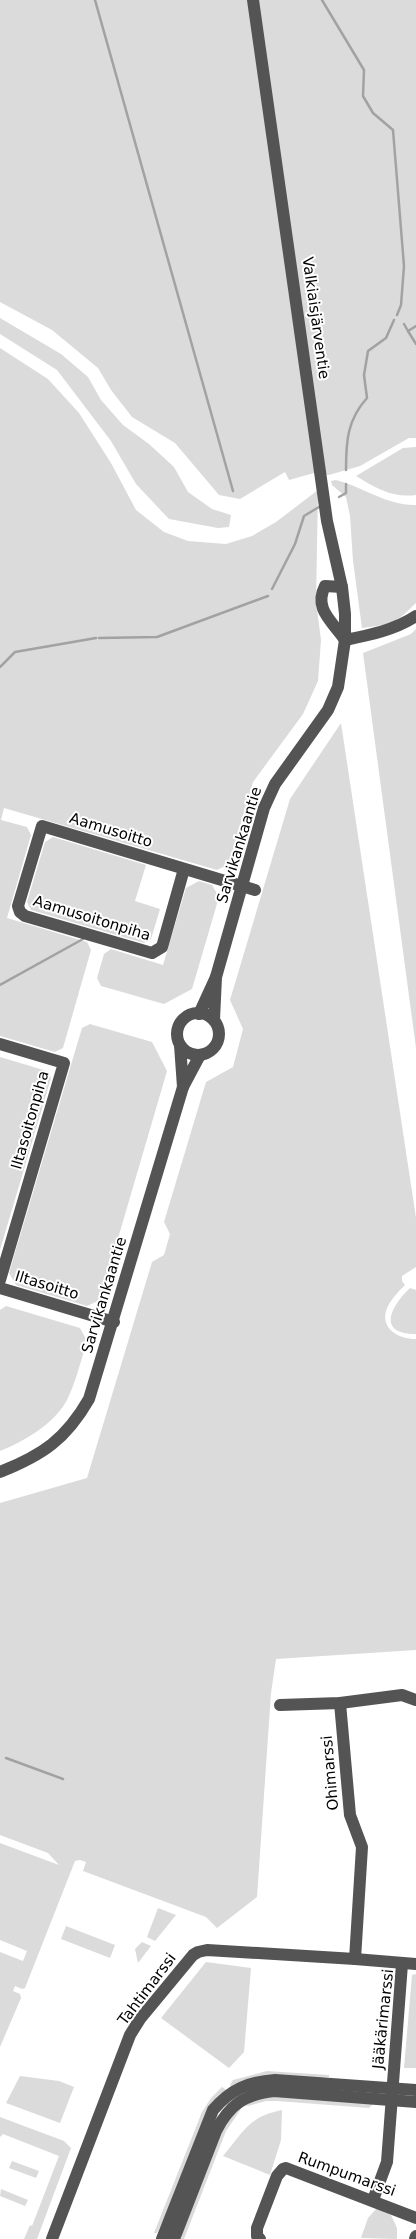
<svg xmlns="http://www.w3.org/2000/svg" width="416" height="2239" viewBox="0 0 416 2239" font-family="'DejaVu Sans',sans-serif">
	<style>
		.green { fill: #dbdbdb }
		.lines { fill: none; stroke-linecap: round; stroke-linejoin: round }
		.stream { stroke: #a2a2a2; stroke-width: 2.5 }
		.minor { stroke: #545454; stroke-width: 12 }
		.labels { text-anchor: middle; stroke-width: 4; stroke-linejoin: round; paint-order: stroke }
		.street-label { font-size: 15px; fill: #000; stroke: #fff }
	</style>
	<rect width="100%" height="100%" fill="#fff"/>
	<g class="green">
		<polygon points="0,0 416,0 416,438 409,438 360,466 329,475 314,473 289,480 285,472 240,499 219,495 175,443 132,417 111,390 98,368 52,330 0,302"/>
		<polygon points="0,318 61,354 88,377 101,400 123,425 149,444 174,467 188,492 212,509 231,515 229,527 218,528 169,519 136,484 111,441 57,370 0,334"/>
		<polygon points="0,348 48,379 79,413 111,463 136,510 164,532 188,541 226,544 252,536 276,522 318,490 316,602 321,640 318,681 303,714 253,782 229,864 217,870 4,808 1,820 27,827 31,835 7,918 87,942 91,950 63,1048 55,1052 0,1036"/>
		<path d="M416 447V495C393 498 375 488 356 476L403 448Z"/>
		<path d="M336 480C363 487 388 506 416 505V603C393 625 393 624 362 628L353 561 350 516 346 497 332 485 331 481Z"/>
		<polygon points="416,629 416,1048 363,653 411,634"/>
		<path d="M341 723 416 1218V1267L402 1276V1281L405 1285C398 1292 389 1301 386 1311 381 1330 400 1339 416 1339V1650L276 1659 271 1693 257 1897 217 1928 206 1917 83 1871 86 1862 80 1860 75 1861 25 1988 22 1989 15 1986 13 1991 20 1994 21 1998 0 2047V1952L23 1961 27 1951 0 1940V1843L59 1865 48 1853 0 1835V1503L87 1478 152 1262 164 1255 170 1234 164 1222 206 1082 233 1067 243 1029 230 1000 290 799Z"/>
		<polygon points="53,837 146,865 135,901 160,909 151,939 144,943 31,910 27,902 45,842"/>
		<polygon points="199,881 212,885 219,897 192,989 164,1004 101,986 97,978 104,954 111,949 163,965 186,888"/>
		<polygon points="90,1024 152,1042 167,1071 100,1300 87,1306 16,1285 9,1273 82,1028"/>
		<polygon points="0,1057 47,1071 51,1078 0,1250"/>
		<path d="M410 1288 416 1290V1334C375 1334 392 1305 410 1288Z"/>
		<path d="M6 1306 80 1328 87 1341C81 1360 76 1382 67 1400 54 1424 25 1441 0 1451V1310Z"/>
		<polygon points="158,1908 176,1915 155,1941 147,1937"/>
		<polygon points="66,1926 115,1945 110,1958 61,1939"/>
		<polygon points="142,1942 151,1946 138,1963 135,1949"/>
		<polygon points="206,1962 251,1968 244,2052 229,2068 161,2018"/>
		<polygon points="416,1974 416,2068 404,2068 412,1975"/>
		<polygon points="267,2071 329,2075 329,2077 232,2088 230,2085 233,2080"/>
		<polygon points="20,2076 59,2081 74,2087 60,2123 6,2103"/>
		<polygon points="222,2087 228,2091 157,2233 154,2233 202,2112 211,2098"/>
		<polygon points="262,2095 373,2104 369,2108 277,2101 266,2101 248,2106 245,2105"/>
		<polygon points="241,2109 226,2131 184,2239 181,2239 184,2221 224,2121"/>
		<path d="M282 2110 281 2140 270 2175 223 2156C244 2131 248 2117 282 2110Z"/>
		<polygon points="0,2117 64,2141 71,2148 37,2239 24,2239 30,2225 32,2226 59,2156 3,2134 0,2137"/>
		<polygon points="12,2161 39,2171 36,2178 9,2168"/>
		<polygon points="1,2189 28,2200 25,2206 0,2196"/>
		<polygon points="377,2208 391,2215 397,2228 397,2239 361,2238 368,2218"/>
	</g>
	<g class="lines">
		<g class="stream">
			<polyline points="95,0 233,491"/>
			<polyline points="322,0 364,70 363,96 373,113 393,130 404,266 401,305 397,315"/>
			<polyline points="404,324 408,331 416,326"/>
			<polyline points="408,331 416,344"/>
			<path d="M346 470C346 442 347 420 367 398L364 375 368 351 386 338 394 320"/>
			<polyline points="339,497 346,493 346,484"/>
			<polyline points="272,589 295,544 304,516 319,507"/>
			<polyline points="99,638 157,637 268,596"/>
			<polyline points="0,667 15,652 96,638"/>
			<polyline points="0,985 83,939"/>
			<polyline points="6,1758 63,1779"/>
		</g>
		<g class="minor">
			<path d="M342 587 325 586C313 609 333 622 345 640"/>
			<path d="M345 640C370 635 395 630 416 616"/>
			<polyline points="184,869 162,947 152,953 25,916 20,912 18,906 42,826 255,890"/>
			<polyline points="216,977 264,808 275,784 328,710 338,687 345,640 345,614 342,587 327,521 253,0"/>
			<circle cx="198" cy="1034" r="21"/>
			<polyline points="199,1014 216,977 214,1020"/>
			<polyline points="0,1044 64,1063 0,1280"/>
			<polyline points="180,1045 183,1087 200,1055"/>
			<polyline points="0,1288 114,1322"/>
			<path d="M0 1472C43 1455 66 1439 89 1399L183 1087"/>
			<polyline points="340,1703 350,1815 362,1847 355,1959"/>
			<polyline points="280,1705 340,1703 402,1695 416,1700"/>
			<polyline points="373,2200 387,2162 402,1964"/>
			<polyline points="52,2239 130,2035 140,2019 193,1955 198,1952 207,1950 355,1959 416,1964"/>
			<path d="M162 2239 213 2110C231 2089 248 2082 275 2080L416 2090"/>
			<path d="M174 2239 216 2131C229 2105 245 2094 274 2091L416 2102"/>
			<polyline points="260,2239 257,2236 257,2228 277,2176 283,2169 286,2168 416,2218"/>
			<polyline points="415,2239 416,2236"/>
		</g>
	</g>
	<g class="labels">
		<g class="street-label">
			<text transform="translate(316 318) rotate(82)" y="5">Valkiaisjärventie</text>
			<text transform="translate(111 830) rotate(17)" y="5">Aamusoitto</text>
			<text transform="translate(239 845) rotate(-73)" y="5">Sarvikankaantie</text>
			<text transform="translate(92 918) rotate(17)" y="5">Aamusoitonpiha</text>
			<text transform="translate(30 1120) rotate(-74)" y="5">Iltasoitonpiha</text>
			<text transform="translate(47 1285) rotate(17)" y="5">Iltasoitto</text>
			<text transform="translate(104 1295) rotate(-73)" y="5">Sarvikankaantie</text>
			<text transform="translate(330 1773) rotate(-95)" y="5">Ohimarssi</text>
			<text transform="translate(147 1989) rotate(-53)" y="5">Tahtimarssi</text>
			<text transform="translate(383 2019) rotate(-84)" y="5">Jääkärimarssi</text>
			<text transform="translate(347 2174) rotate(20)" y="5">Rumpumarssi</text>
		</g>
	</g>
</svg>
